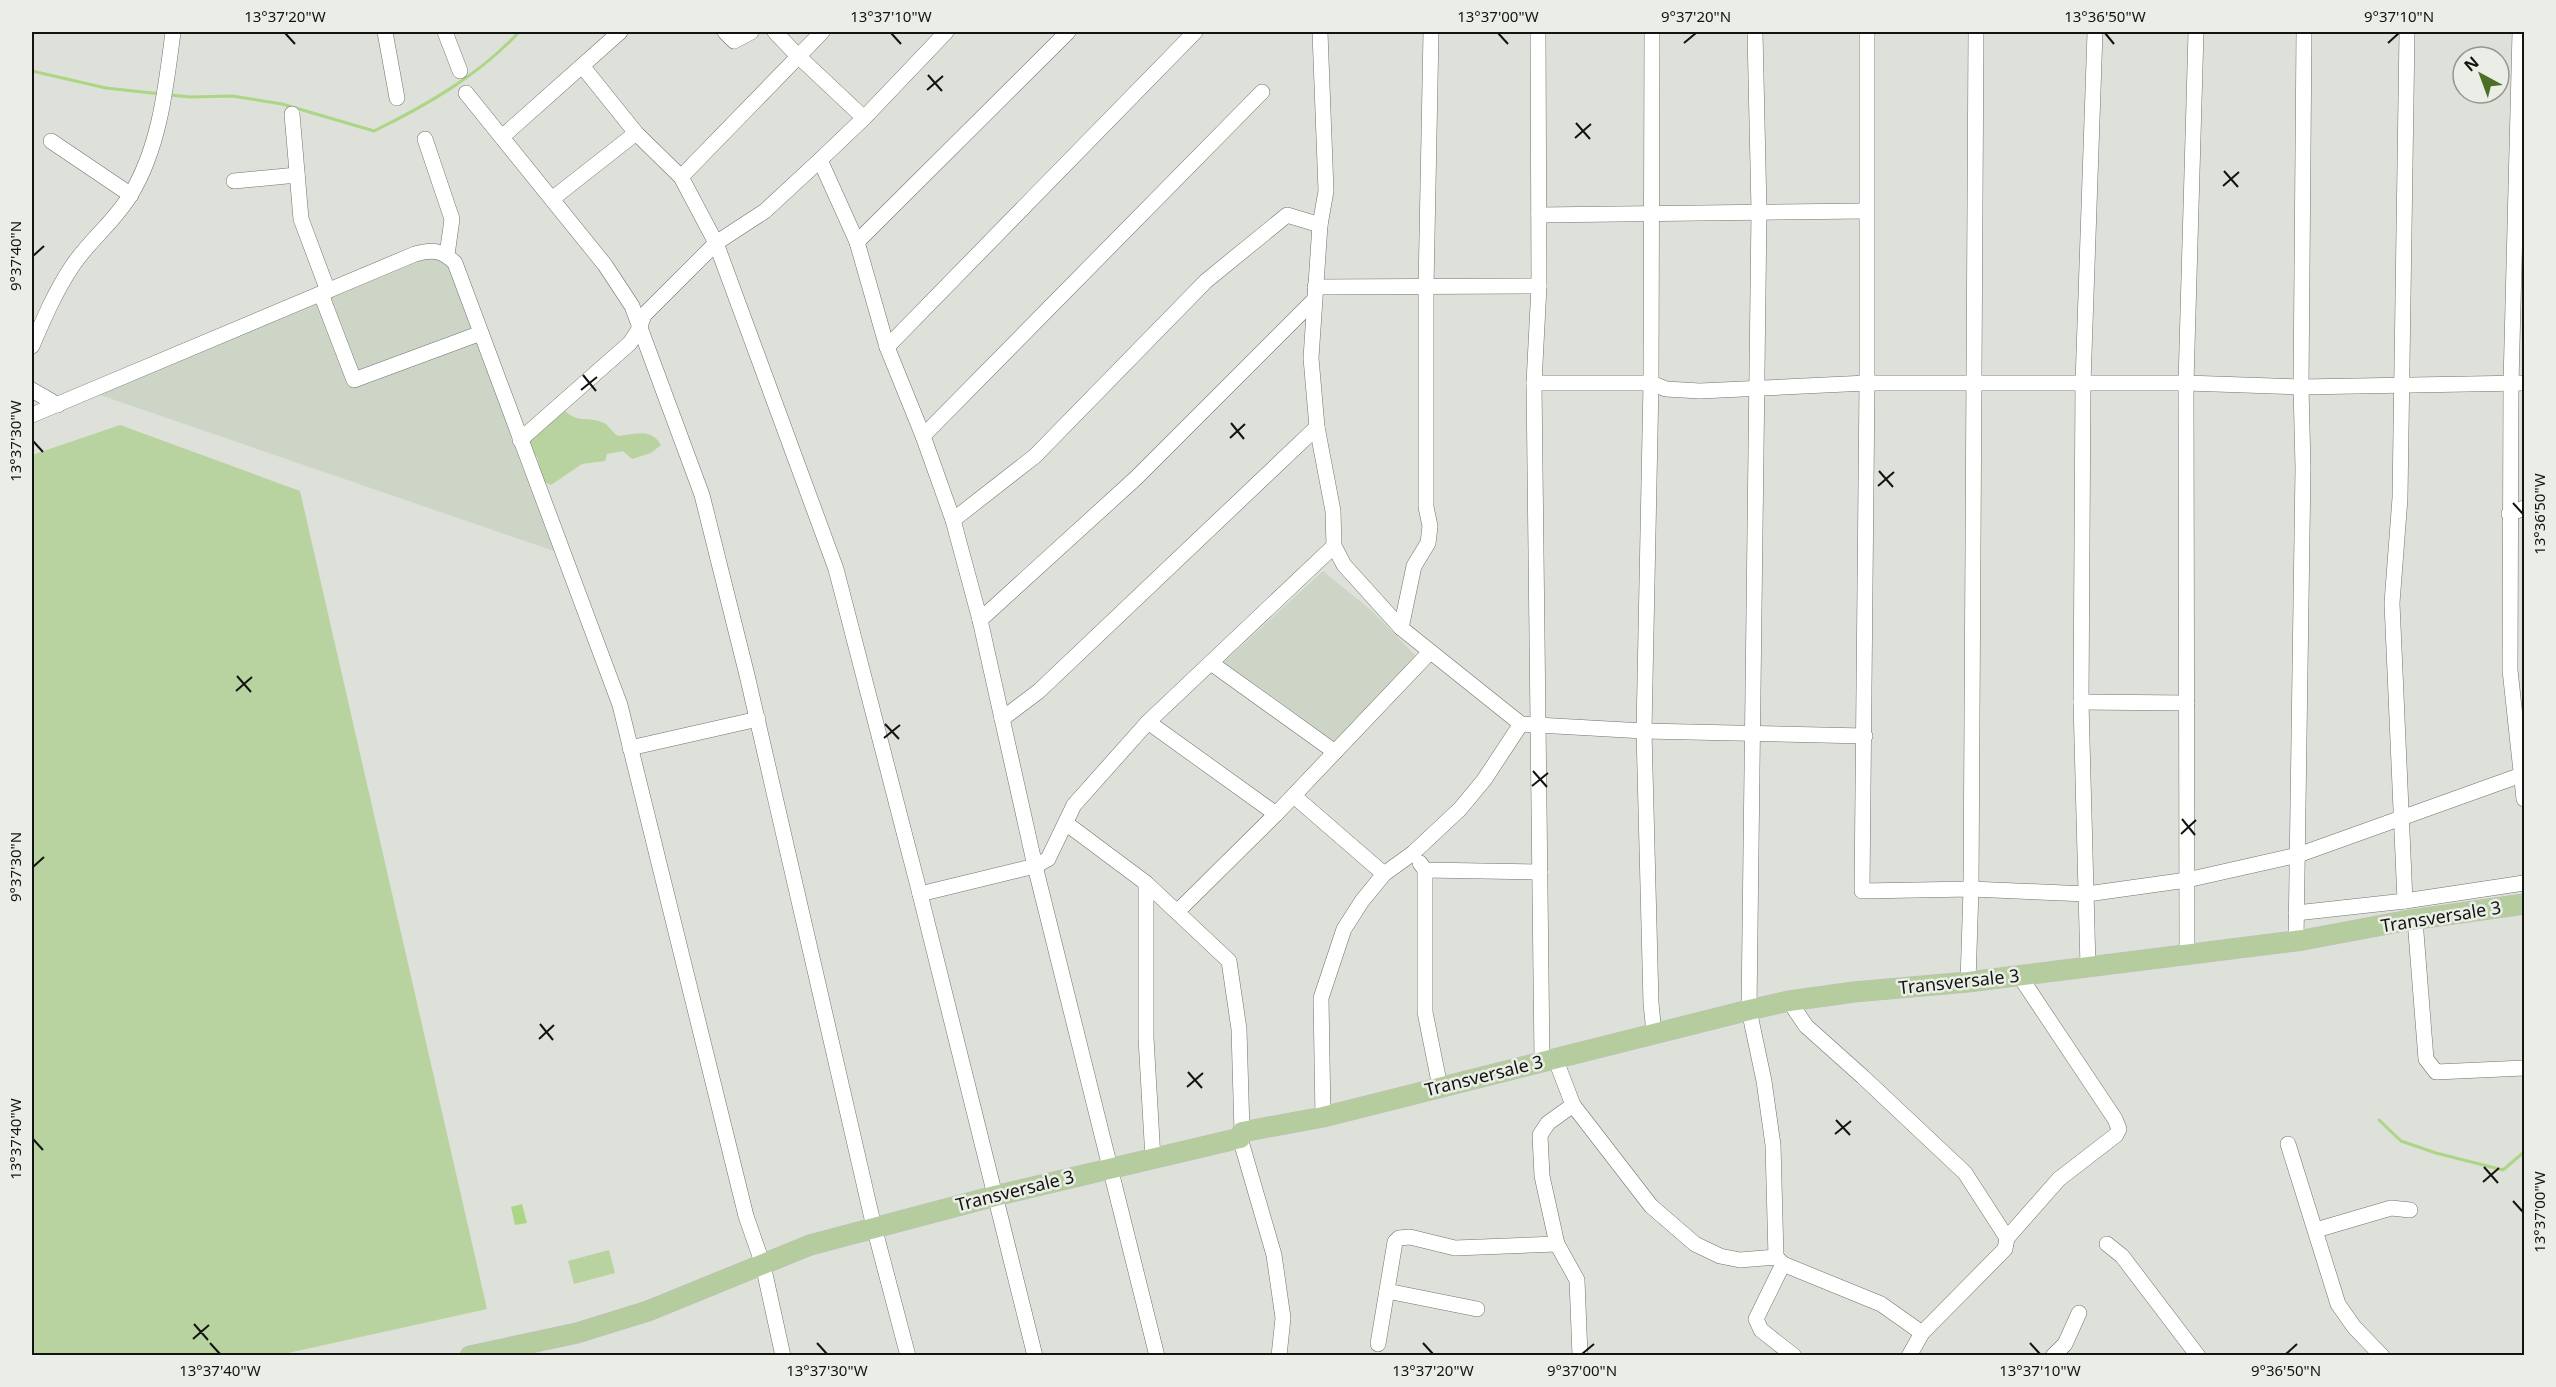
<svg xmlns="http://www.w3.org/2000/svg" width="2556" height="1387" viewBox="0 0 2556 1387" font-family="'Noto Sans',sans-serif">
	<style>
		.built { fill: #cdd5c7 }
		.green { fill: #b8d39f }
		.water { fill: #acd685 }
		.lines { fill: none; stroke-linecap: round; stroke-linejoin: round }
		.stream { stroke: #acd685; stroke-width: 3 }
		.minor-casing { stroke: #70746d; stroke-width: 16 }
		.major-casing { stroke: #bdbdbc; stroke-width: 21 }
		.minor { stroke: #fff; stroke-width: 15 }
		.major { stroke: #b5cd9e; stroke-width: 20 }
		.ticks { fill: none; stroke: #131411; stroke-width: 2 }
		.labels { text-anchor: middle; stroke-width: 5; stroke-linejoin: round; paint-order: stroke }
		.street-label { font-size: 18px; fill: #131411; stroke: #eaeee6 }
		.neatline { fill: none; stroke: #131411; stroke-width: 2 }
		.ticks-label { font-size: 15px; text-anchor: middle; fill: #131411 }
	</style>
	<rect width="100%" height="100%" fill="#dde1d9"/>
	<g class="built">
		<polygon points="427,256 442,258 450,271 554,551 100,395 100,390"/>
		<polygon points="1323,571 1372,611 1416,656 1331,747 1222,664"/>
	</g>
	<g class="green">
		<path d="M559 405C579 427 583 414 604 423 610 426 612 433 619 436 636 434 651 428 661 445L651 453 632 459 623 451 607 454 605 461 582 464 551 485 544 482 537 457 528 448 527 431Z"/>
		<polygon points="120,425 300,491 487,1309 279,1355 32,1355 32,455"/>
		<polygon points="609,1250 615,1273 574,1284 568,1261"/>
	</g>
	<polygon class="water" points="522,1204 527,1223 515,1225 511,1207"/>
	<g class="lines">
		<g class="stream">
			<polyline points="32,71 106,88 161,94"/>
			<path d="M170 95 190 97 232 96 282 104 374 131C427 105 479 75 519 32"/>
			<polyline points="2379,1120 2401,1141 2436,1153 2503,1170 2524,1152"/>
		</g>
		<defs>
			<g id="minor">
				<polyline points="385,32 397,98"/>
				<polyline points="445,32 460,71"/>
				<polyline points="725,32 734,41 751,32"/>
				<polyline points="775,32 797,55 864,118"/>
				<polyline points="1320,32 1326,191 1320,225 1311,358 1317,427 1333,511 1334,546 1344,565 1401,628 1521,724 1644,731 1865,736"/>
				<polyline points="1538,32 1539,286 1534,383 1542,1060"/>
				<polyline points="1652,32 1651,383 1644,731 1651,1003 1654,1033"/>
				<polyline points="1755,32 1759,211 1749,1010 1764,1081 1773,1145 1776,1257"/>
				<polyline points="1867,32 1867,383 1862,891 1971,889 2087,894 2187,880 2298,855 2524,774"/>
				<polyline points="2520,32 2511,383 2510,670 2524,799"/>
				<polyline points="583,67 636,133 681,177 716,243 836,569 920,894 1035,1356"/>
				<polyline points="466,93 605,265 632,306 702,495 747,675 874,1227 908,1356"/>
				<polyline points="292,114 301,219 328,291"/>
				<polyline points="502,137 620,32"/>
				<polyline points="425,139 452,219 447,255"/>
				<polyline points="51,141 131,195"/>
				<polyline points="820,160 857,242 887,347 923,436 953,520 980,620 1035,866 1157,1356"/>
				<polyline points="681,177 822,32"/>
				<polyline points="234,181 297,175"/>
				<polyline points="552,199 636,133"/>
				<polyline points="1539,215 1865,211"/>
				<polyline points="857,242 1068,32"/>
				<polyline points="1315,287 1539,286"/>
				<polyline points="321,294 354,380 481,333"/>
				<path d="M32 346C44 318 56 290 73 265 90 240 116 220 131 194 160 146 166 86 173 32"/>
				<polyline points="887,347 1195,32"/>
				<polyline points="1534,383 1651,383 1666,389 1700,391 1867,383 2186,383 2301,387 2524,383"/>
				<polyline points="32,390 58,405"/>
				<path d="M32 415 415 254C433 249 442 250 455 263L620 705 746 1216 763 1265 783 1356"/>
				<polyline points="923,436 1262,92"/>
				<polyline points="520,440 630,343 639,329 644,315 716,243 765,211 820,160 864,118 946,32"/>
				<polyline points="2509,514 2524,508"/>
				<polyline points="953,520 1035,456 1206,281 1287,215 1320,225"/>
				<polyline points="980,620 1136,478 1314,300"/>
				<polyline points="1401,628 1414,566 1428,543 1430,526 1426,507 1426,288 1431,32"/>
				<polyline points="1211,663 1335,752"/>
				<polyline points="2081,702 2187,703"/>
				<polyline points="1002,719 1039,691 1317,427"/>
				<polyline points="1148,722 1276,814"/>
				<polyline points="630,748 758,719"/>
				<polyline points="1294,796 1384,874"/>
				<polyline points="1067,824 1146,883 1229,961 1239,1029 1242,1132"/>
				<polyline points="1420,863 1425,870 1540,872"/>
				<polyline points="1425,870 1425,1012 1440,1087"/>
				<polyline points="1146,883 1146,1038 1153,1159"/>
				<polyline points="920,894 1035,866 1048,859 1074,805 1148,722 1334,546"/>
				<polyline points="2405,901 2392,603 2400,498 2407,32"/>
				<polyline points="1177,912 1276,814 1430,652"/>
				<polyline points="2296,913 2405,901 2524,883"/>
				<polyline points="2415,920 2426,1059 2436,1072 2524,1068"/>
				<polyline points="2296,941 2303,468 2301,387 2304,32"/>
				<polyline points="2187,953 2186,383 2196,32"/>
				<polyline points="2088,967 2081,702 2083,383 2095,32"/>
				<polyline points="1968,982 1971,889 1976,32"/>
				<polyline points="1789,1001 1806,1026 1863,1077 1965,1173 2007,1238 2005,1249 1922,1333 1909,1356"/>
				<polyline points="1555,1058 1573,1105 1651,1206 1695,1244 1720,1256 1740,1260 1776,1257 1783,1264 1881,1304 1922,1333"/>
				<polyline points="1573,1105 1548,1123 1540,1135 1542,1176 1557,1244 1577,1280 1580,1356"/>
				<polyline points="1323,1117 1321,998 1344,929 1362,901 1384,874 1413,853 1460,809 1484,780 1521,724"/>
				<polyline points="1240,1138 1274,1255 1283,1318 1279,1356"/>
				<polyline points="2288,1144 2338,1304 2354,1327 2382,1356"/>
				<polyline points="2316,1230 2391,1208 2410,1210"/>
				<polyline points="2007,1238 2059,1179 2116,1135 2119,1129 2115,1119 2019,975"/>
				<polyline points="2107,1244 2122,1256 2198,1356"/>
				<polyline points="1783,1264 1756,1319 1761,1330 1794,1356"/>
				<polyline points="1387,1291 1477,1309"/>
				<polyline points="1378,1344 1395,1242 1399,1238 1410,1237 1455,1248 1557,1244"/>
				<polyline points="2053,1356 2065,1344 2079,1313"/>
			</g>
			<polyline id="major" points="470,1356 577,1333 648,1311 810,1245 995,1196 1240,1138 1242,1132 1323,1117 1749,1010 1789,1001 1854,992 1968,982 2303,940 2404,921 2524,904"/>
		</defs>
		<use href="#minor" class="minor-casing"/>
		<use href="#major" class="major-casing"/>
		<use href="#minor" class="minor"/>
		<use href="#major" class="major"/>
	</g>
	<path class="ticks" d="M285 33 295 44M891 33 901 44M1498 33 1508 44M2105 33 2114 44M1684 43 1696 33M2388 43 2399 33M928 75 942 91M927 90 943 76M1576 123 1590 139M1575 138 1591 124M2224 171 2238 187M2223 186 2239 172M33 256 44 246M583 375 596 391M581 390 597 377M1231 423 1244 439M1230 438 1245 424M33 441 43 452M1879 471 1893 487M1878 486 1894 472M2513 503 2523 514M237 676 251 692M236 691 252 677M885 724 899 739M884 738 900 725M1533 771 1547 787M1532 786 1548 773M2182 819 2195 835M2181 834 2196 820M33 867 44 857M540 1024 553 1040M539 1039 554 1025M1188 1072 1202 1088M1187 1087 1203 1073M1836 1120 1850 1135M1835 1134 1851 1121M33 1139 43 1150M2484 1167 2498 1183M2483 1182 2499 1168M2513 1201 2523 1212M194 1324 208 1340M193 1339 209 1325M210 1343 220 1354M817 1343 827 1354M1423 1343 1433 1354M2030 1343 2040 1354M1582 1354 1594 1344M2286 1354 2297 1344"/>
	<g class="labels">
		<g class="street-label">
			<text transform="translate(2441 917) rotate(-9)" y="6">Transversale 3</text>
			<text transform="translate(1959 982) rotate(-6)" y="6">Transversale 3</text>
			<text transform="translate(1484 1076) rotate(-14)" y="6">Transversale 3</text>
			<text transform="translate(1015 1191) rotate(-14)" y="6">Transversale 3</text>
		</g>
	</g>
	<rect width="2556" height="1387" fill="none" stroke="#eaeee6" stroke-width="66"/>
	<g transform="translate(2481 75) rotate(319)"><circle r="28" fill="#eaeee6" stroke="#949791" stroke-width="1.5"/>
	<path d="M0-4.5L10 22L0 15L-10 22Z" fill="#4c6e26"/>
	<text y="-9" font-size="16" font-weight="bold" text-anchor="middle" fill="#131411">N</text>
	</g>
	<rect x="33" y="33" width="2490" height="1321" class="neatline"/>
	<g class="ticks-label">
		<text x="285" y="22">13°37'20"W</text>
		<text x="891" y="22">13°37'10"W</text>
		<text x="1498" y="22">13°37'00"W</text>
		<text x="1696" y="22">9°37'20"N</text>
		<text x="2105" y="22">13°36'50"W</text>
		<text x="2399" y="22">9°37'10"N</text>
		<text transform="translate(16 256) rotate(-90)" y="5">9°37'40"N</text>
		<text transform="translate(16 441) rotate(-90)" y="5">13°37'30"W</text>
		<text transform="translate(2540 514) rotate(-90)" y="5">13°36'50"W</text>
		<text transform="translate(16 867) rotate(-90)" y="5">9°37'30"N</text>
		<text transform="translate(16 1139) rotate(-90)" y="5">13°37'40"W</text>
		<text transform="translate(2540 1212) rotate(-90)" y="5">13°37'00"W</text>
		<text x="220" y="1376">13°37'40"W</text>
		<text x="827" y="1376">13°37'30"W</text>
		<text x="1433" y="1376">13°37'20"W</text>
		<text x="1582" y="1376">9°37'00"N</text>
		<text x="2040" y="1376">13°37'10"W</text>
		<text x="2286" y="1376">9°36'50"N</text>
	</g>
</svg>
